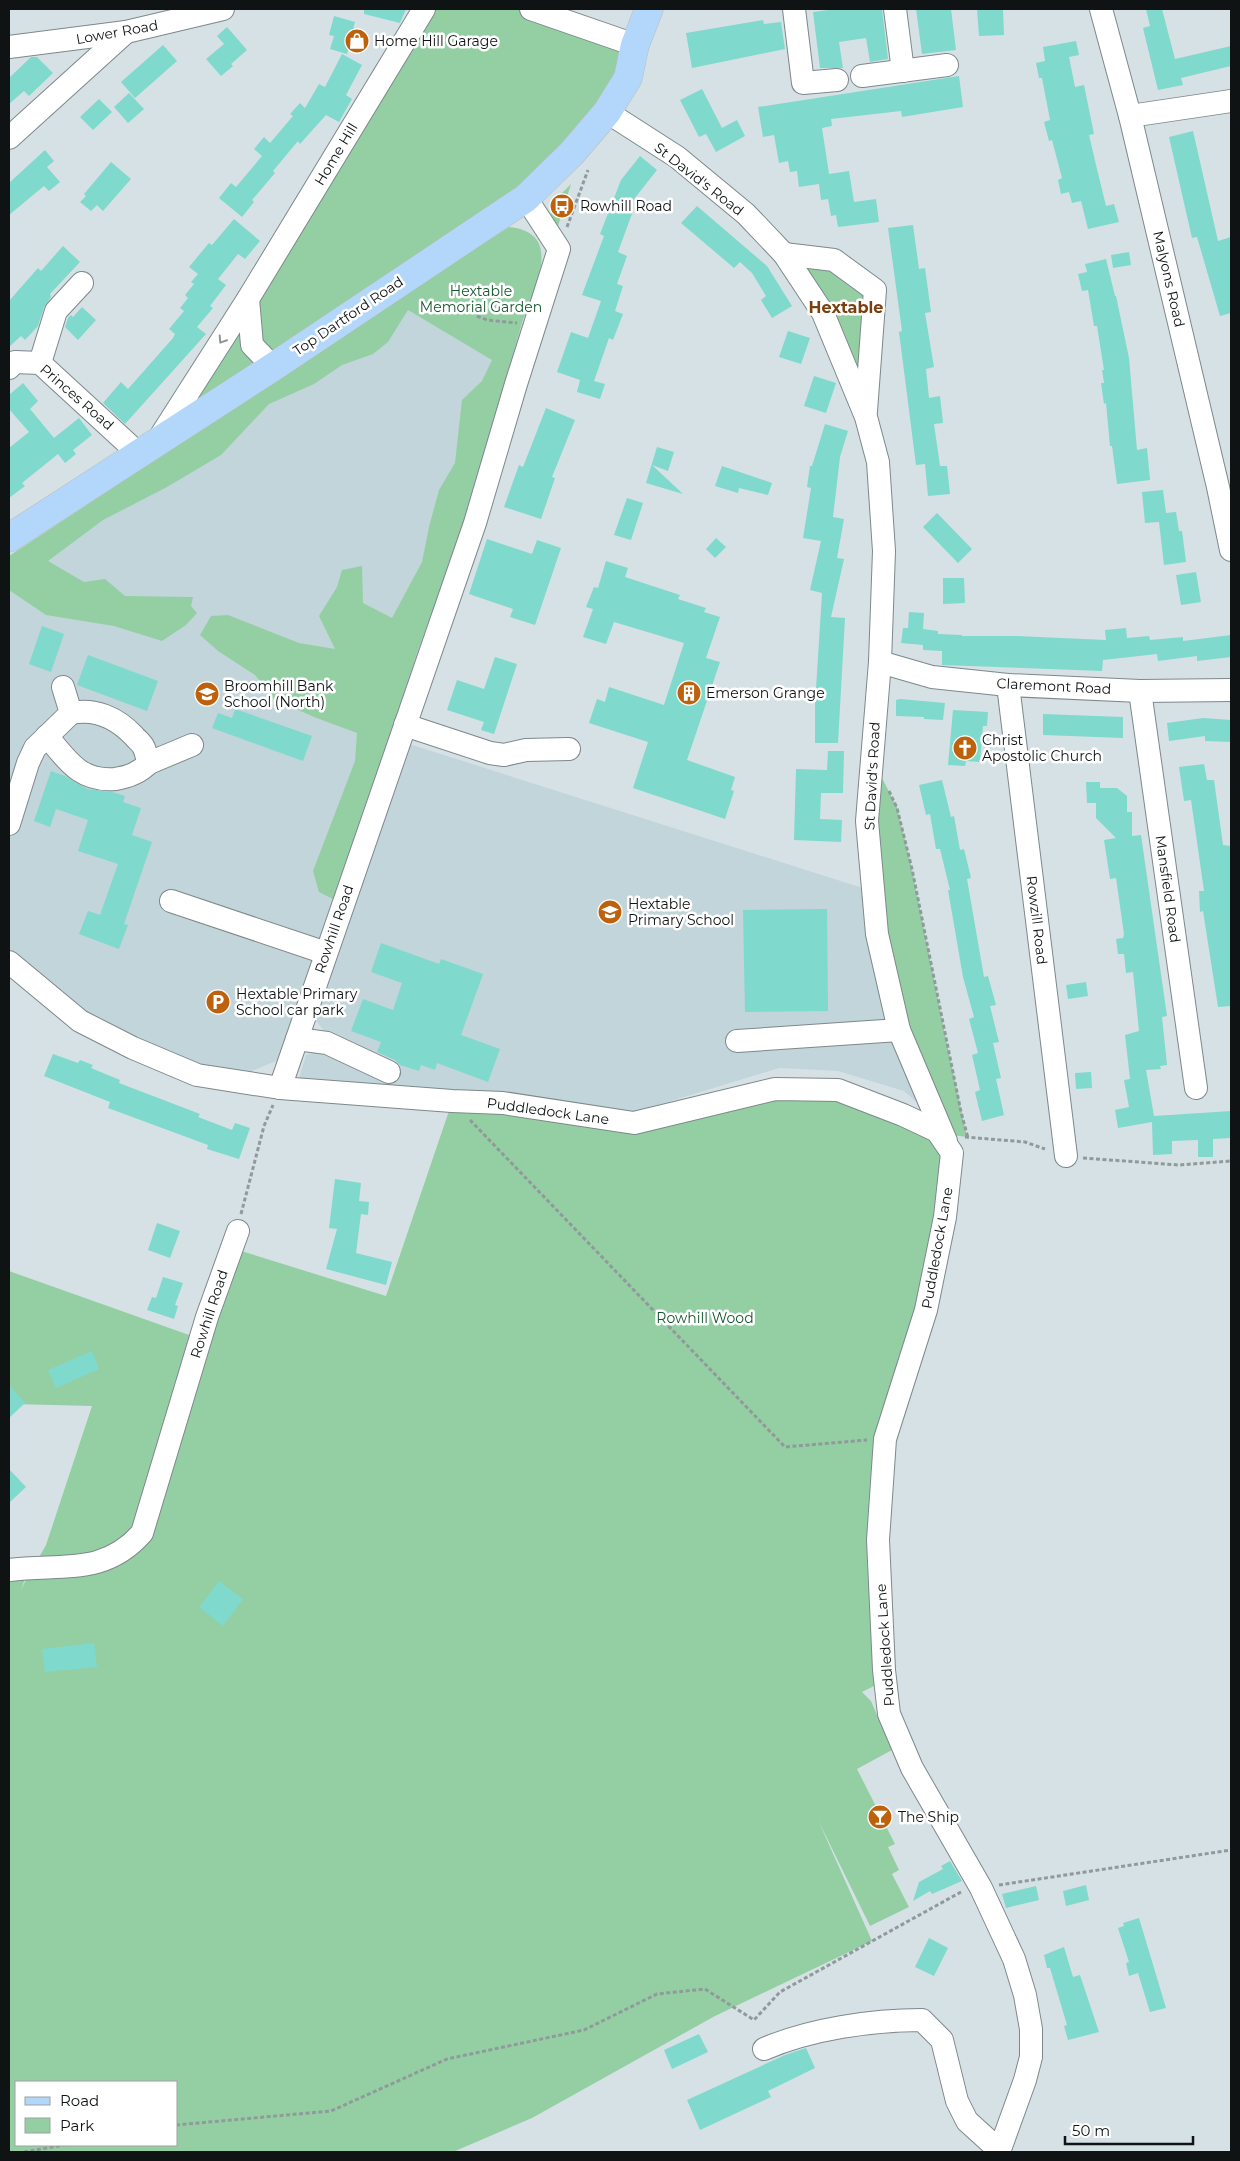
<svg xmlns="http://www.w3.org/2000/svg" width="1240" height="2161" viewBox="0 0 1240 2161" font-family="Montserrat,sans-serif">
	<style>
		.built { fill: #c1d5da }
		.green { fill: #94cfa3; fill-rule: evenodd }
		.building { fill: #7fd9cd }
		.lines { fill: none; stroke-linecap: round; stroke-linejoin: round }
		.minor-casing { stroke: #7e888b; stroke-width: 24 }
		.major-casing { stroke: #bcbdbd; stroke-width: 29 }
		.path { stroke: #90999c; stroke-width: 3; stroke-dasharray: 4 2.5; stroke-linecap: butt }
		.minor { stroke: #fff; stroke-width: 22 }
		.major { stroke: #b3d7fa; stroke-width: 28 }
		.oneway { stroke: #939595 }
		.labels { text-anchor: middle; stroke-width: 5; stroke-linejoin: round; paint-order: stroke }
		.street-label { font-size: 14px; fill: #0f1314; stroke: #fff }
		.poi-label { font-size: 14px; fill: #0f1314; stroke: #fff; text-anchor: start }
		.park-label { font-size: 14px; fill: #14572e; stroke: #fff }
		.quarter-label { font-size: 16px; font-weight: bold; fill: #793f0e; stroke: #fff }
	</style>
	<rect width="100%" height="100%" fill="#d6e1e5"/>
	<g class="built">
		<polygon points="436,274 534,293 524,315 514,357 462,531 434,606 281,1059 244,1074 200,1066 81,1015 9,955 9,556"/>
		<polygon points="406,743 869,890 932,1116 904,1091 838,1071 779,1068 632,1113 298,1082 306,1055 324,1049 328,1036 314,1018"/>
	</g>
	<g class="green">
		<polygon points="425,9 528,9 634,44 572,152 273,366 253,345 248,299"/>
		<path d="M571 184 558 226 555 225C544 205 558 198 571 184Z"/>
		<path d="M509 227C567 233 532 292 521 326L462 531 418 650 337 901 319 892 313 871 355 761 357 733 314 717 274 699 255 675 218 651 200 635 211 616 228 615 299 643 335 649 319 616 337 587 342 570 362 566 363 603 392 618 422 562 429 527 439 490 455 463 462 400 482 381 492 360 408 310 388 342 373 354 342 365 314 384 269 404 221 455 167 487 103 520 48 561 84 582 105 579 125 596 193 597 191 606 197 613 186 625 162 641 114 626 46 615 9 590V556C176 447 340 334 509 227Z"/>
		<polygon points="787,258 832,262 873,293 865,412"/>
		<polygon points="248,300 272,366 156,442"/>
		<polygon points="872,770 883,780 897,807 912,869 946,1039 967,1137 944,1134 877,934"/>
		<path d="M776 1091 837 1092 903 1117 949 1152 943 1217 884 1439 880 1683 862 1692 871 1701 892 1750 857 1769 895 1844 888 1847 899 1870 892 1874 909 1907 870 1926 818 1820 872 1941 715 2016 532 2118 453 2152H9V1570L30 1567 21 1589 46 1545 92 1406 12 1404 9 1400V1271L206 1341 238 1250 386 1296 452 1102 634 1124ZM16 2082H176V2145H16Z"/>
	</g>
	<g class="building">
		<polygon points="364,9 406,9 400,23 364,14"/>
		<polygon points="837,9 882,9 888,59 870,62 866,38 839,42 843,68 820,68 813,12"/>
		<polygon points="916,9 951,9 956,50 922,54"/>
		<polygon points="977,9 1003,9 1004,35 979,36"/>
		<polygon points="1146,9 1162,9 1175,59 1231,46 1231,66 1181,78 1183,85 1158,90 1143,28 1150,26"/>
		<polygon points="334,16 355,22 347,54 330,49 334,36 329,35"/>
		<polygon points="763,20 764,24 781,22 785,49 692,68 686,33"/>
		<polygon points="227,27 247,50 231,64 233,66 221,76 206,59 224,44 217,36"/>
		<polygon points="1076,41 1079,55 1069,57 1075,87 1084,85 1094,134 1089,135 1096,165 1106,206 1114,204 1119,222 1088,229 1081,201 1072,203 1069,192 1061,194 1058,180 1062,178 1052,140 1049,141 1044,122 1050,120 1042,78 1039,78 1036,63 1045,61 1043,47"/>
		<polygon points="163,45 177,61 135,98 121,82"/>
		<polygon points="342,54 362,65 346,95 352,99 339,122 326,115 300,144 298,141 273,171 275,173 252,200 254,202 242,217 219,198 231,183 236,187 262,156 254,149 264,137 270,143 293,116 290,114 300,103 305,108 319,84 325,87"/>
		<polygon points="31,57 37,57 53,73 29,96 24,91 9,104 9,78"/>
		<polygon points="959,76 963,107 902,117 901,111 831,119 832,126 822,128 829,174 849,171 854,202 876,199 879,222 838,227 836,215 831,216 828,199 821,200 819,184 799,187 797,171 790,172 788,161 779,163 774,135 763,137 758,107"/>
		<polygon points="702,89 722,128 737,120 745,136 716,152 706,134 699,137 680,100"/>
		<polygon points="129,93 144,109 128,123 114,107"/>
		<polygon points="99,99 112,112 93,130 80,117"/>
		<polygon points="1193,131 1218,241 1231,237 1231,313 1220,316 1197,237 1192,238 1169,137"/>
		<polygon points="45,150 54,161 47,167 60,182 49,191 44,186 9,215 9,183"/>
		<polygon points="640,156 657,170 627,208 633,211 618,252 627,256 617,284 623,286 615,311 623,314 613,340 609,338 594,381 605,384 600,399 577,392 580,380 557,372 571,332 588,338 601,301 582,295 604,236 600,234 621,180"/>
		<polygon points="111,162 131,179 103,211 97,205 91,211 80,202 86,196 84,194"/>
		<polygon points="697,206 767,266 792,306 772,318 761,300 766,296 752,273 740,262 734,268 681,223"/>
		<polygon points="234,219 260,241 245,259 238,254 218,279 226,285 210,306 213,308 197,327 206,334 125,424 103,403 121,382 128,389 173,338 175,334 169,329 184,311 180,308 188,298 185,295 194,284 191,282 198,274 189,267 209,243 212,245"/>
		<polygon points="913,225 919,269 925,268 931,312 925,313 934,367 926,369 929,398 940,396 943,423 934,424 940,466 947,466 950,494 928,496 925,464 916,465 899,332 902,331 888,228"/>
		<polygon points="63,246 80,262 50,294 51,297 44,307 38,326 25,340 21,336 9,347 9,301 38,268 41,271"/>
		<polygon points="1129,252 1131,265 1113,268 1111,255"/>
		<polygon points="1106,259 1115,296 1116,296 1129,358 1137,450 1147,448 1150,480 1117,484 1112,446 1110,446 1106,403 1104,404 1101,383 1104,383 1102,370 1104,370 1097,326 1094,326 1088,290 1082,291 1078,274 1087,272 1085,264"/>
		<polygon points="82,307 96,320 78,340 65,327 68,318 71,315 73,317"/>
		<polygon points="788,331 810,338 801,364 779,357"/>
		<polygon points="814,376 836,383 826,413 804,406"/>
		<polygon points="23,383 38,401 30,409 54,438 79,418 92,435 73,450 76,454 65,463 58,454 22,483 25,486 9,498 9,448 29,432 9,409 9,395"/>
		<polygon points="546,408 575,420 552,477 555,478 541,519 504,507 519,465 523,467"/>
		<polygon points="825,424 848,431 840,457 833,517 844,519 837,558 844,559 831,617 845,618 838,743 815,743 815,705 822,593 810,590 821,541 803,538 811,488 807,487 810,466 812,466"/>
		<polygon points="657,447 674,452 668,471 652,465 683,494 646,483"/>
		<polygon points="722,466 772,483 768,495 739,488 738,493 715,486"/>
		<polygon points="1163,490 1166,513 1176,512 1179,531 1182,531 1186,562 1164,565 1159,522 1145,523 1142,492"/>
		<polygon points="627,498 643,503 631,540 614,535"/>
		<polygon points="937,513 972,549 958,563 923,527"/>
		<polygon points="716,538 726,547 715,558 706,549"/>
		<polygon points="487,539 532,554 537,540 561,548 535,625 510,617 513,609 469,594"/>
		<polygon points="606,561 628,568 625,577 680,595 678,599 706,608 704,612 720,617 706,658 720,662 687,760 735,777 731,790 734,791 725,819 633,788 648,742 589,723 597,699 605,702 609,687 664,705 684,643 614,622 606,644 583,637 593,609 586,607 594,587 598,588"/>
		<polygon points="1196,572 1201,602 1181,605 1176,575"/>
		<polygon points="943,578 964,578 965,603 943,604"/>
		<polygon points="909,612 924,613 923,629 938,631 938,634 962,635 962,636 1017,636 1106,640 1105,630 1126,628 1127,638 1149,636 1150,640 1183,637 1183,641 1231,635 1231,657 1197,661 1197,656 1158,661 1157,654 1103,660 1102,671 942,665 942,651 923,650 923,645 901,643 903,628 908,628"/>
		<polygon points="42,626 64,634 51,672 29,664"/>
		<polygon points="88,655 158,681 147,711 77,685"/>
		<polygon points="495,657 517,664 494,734 481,730 484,722 447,710 457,680 484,689"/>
		<polygon points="900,699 945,703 943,720 924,719 924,717 896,716 896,700"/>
		<polygon points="235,709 312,736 303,761 212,728 218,713 232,718"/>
		<polygon points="953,710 988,712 987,726 983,726 980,762 966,761 965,766 948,765"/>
		<polygon points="1043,714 1123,717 1123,738 1043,735"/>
		<polygon points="1203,718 1231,720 1231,742 1205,741 1205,736 1169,741 1167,723"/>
		<polygon points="828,751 844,751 843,793 821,793 820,819 842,820 841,842 794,840 796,769 827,770"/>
		<polygon points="1204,764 1207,780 1214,780 1223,845 1231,846 1231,1006 1218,1007 1203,911 1200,912 1199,891 1204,891 1191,800 1184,801 1179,767"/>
		<polygon points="51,771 65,776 87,789 112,792 125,796 123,802 141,808 132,835 152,842 124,924 128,925 119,949 79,934 88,911 100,915 118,864 78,851 88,820 56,809 50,827 34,821"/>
		<polygon points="942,780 951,817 954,816 960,850 964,849 971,878 967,879 984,977 988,976 996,1005 990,1006 999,1042 993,1043 1001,1078 996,1079 1004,1115 982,1121 975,1092 980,1090 972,1055 978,1053 969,1019 974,1017 963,977 948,890 950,890 940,849 936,849 930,814 926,815 919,785"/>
		<polygon points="1086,782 1100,782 1100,788 1117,788 1127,796 1127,812 1132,812 1132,836 1141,835 1167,1016 1162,1017 1167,1065 1160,1066 1161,1069 1146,1070 1154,1116 1231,1111 1231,1138 1213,1139 1213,1157 1198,1157 1198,1140 1172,1141 1172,1154 1153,1155 1152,1122 1118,1128 1115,1110 1129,1107 1124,1080 1130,1079 1125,1035 1139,1031 1133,972 1126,973 1124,954 1118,954 1116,939 1123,938 1124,934 1116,878 1110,879 1104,840 1116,838 1096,818 1096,803 1087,803"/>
		<polygon points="827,909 828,1011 745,1012 743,910"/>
		<polygon points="381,943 439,964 441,959 483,974 461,1035 500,1049 488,1082 437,1063 435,1070 421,1065 419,1071 400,1065 395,1060 377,1052 381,1042 351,1031 363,999 393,1010 402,983 371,972"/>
		<polygon points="1086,982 1088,996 1068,999 1066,985"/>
		<polygon points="53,1054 78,1063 80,1060 93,1065 91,1068 120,1080 119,1083 200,1114 198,1117 232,1130 235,1123 250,1128 239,1159 207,1149 208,1145 108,1108 110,1102 44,1076"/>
		<polygon points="1091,1072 1092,1088 1076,1089 1075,1073"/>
		<polygon points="335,1179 361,1183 359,1201 369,1202 368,1215 361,1214 356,1253 392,1262 386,1285 326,1269 337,1229 329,1228"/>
		<polygon points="157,1223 180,1231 170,1258 148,1250"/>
		<polygon points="163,1277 183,1283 175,1305 178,1306 174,1319 147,1310 152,1297 156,1298"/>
		<polygon points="92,1351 99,1369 56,1388 48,1370"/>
		<polygon points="9,1385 25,1403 9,1418"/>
		<polygon points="9,1469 26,1487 9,1503"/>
		<polygon points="219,1581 243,1599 223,1626 199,1607"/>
		<polygon points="94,1643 97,1667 45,1672 42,1649"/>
		<polygon points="950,1861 962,1881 932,1894 930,1891 913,1901 919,1882 943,1869 941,1866"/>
		<polygon points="1086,1885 1089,1900 1066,1906 1063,1891"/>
		<polygon points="1036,1886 1039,1900 1006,1908 1002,1894"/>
		<polygon points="1139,1918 1166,2008 1150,2012 1138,1973 1129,1976 1126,1963 1129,1962 1118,1928 1124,1926 1123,1923"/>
		<polygon points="929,1938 948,1948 934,1976 915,1967"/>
		<polygon points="1064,1947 1073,1977 1080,1975 1099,2032 1068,2040 1064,2026 1067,2025 1050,1968 1047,1968 1044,1955"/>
		<polygon points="699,2034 708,2052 672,2069 664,2050"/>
		<polygon points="806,2048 815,2068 768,2091 771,2097 700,2130 687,2100 785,2055"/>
	</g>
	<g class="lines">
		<defs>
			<g id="minor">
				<polyline points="531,9 635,45"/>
				<polyline points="794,9 803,83 837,80"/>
				<polyline points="895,9 903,71"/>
				<polyline points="1101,9 1130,116 1218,487 1231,550"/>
				<polyline points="9,47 126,32 223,9"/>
				<polyline points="862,76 947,65"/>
				<polyline points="607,112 677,157 746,214 784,254 823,313 866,417 878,462 884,551 880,662 867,821 877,934 899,1030 946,1141"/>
				<polyline points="1130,116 1231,101"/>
				<polyline points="9,138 126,32"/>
				<polyline points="784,254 834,260 875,290 866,411"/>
				<polyline points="248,299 252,345 273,367"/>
				<polyline points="40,363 56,311 82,283"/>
				<polyline points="9,368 15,362 40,363 139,454"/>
				<polyline points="158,440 248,299 424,9"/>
				<polyline points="880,662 932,677 1008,685 1140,691 1231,690"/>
				<polyline points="1008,685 1066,1156"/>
				<polyline points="1140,691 1196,1088"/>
				<path d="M71 713C95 708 117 718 134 736 137 740 142 743 144 748 146 753 147 758 149 763L192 745"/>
				<polyline points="405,725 490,753 504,755 526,750 569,749"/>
				<path d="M47 736C67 760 80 782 115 779 129 777 139 773 149 763"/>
				<polyline points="9,824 28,763 35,748 71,713 63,687"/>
				<polyline points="171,901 326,953"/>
				<polyline points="9,962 80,1021 133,1048 197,1075 280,1088 452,1101 503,1103 634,1123 775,1089 838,1090 903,1115 937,1131 952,1153 945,1217 926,1310 885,1439 878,1540 884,1670 889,1714 912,1768 981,1888 1014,1959 1025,1995 1031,2029 1031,2057 1025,2080 999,2152"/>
				<polyline points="297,1039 327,1043 389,1072"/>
				<polyline points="737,1041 899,1030"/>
				<polyline points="280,1088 475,523 516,384 559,249 526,198"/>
				<path d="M9 1570C60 1563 103 1577 142 1533L207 1317 238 1231"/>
				<path d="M764 2049C810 2029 872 2020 922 2020L942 2040 957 2101 967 2121 999 2150"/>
			</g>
			<polyline id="major" points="9,538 273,367 526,198 572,153 607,112 628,78 635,45 649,9"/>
		</defs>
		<use href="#minor" class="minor-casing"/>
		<use href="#major" class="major-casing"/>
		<g class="path">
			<polyline points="567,227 588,170"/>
			<polyline points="477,316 487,320 517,323"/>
			<polyline points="889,791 897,808 912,869 961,1112 968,1138"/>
			<polyline points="470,1120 785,1447 867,1440"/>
			<polyline points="965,1137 1025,1142 1045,1149"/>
			<polyline points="1083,1158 1179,1165 1231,1161"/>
			<polyline points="241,1214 264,1126 273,1105"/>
			<polyline points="999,1885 1231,1850"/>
			<polyline points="176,2125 331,2111 447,2059 584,2030 657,1994 705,1989 754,2020 780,1992 961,1892"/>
			<polyline points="24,2152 64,2145"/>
		</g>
		<use href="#minor" class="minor"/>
		<use href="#major" class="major"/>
	</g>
	<defs><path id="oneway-chevron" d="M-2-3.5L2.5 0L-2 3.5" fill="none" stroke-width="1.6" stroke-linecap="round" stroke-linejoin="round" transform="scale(1.25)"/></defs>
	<use class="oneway" href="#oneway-chevron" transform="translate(222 340) rotate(123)"/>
	<defs>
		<symbol id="shop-disc" viewBox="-11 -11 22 22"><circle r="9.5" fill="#bd610c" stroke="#fff"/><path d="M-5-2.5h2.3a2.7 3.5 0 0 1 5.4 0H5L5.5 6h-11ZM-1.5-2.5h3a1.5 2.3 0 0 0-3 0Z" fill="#fff"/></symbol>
		<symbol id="bus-disc" viewBox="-11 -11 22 22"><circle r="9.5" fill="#bd610c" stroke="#fff"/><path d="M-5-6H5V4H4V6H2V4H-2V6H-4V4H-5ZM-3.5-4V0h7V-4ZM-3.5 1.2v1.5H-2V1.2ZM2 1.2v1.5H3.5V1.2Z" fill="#fff"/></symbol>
		<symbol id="building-disc" viewBox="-11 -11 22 22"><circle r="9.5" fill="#bd610c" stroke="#fff"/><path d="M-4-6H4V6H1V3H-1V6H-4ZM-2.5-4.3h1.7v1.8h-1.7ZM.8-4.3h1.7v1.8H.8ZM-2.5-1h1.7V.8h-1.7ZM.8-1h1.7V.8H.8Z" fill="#fff"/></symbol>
		<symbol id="school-disc" viewBox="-11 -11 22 22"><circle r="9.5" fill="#bd610c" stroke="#fff"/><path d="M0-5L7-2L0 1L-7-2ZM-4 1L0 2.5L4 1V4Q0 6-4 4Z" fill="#fff"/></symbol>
		<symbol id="church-disc" viewBox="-11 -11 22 22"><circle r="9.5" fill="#bd610c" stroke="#fff"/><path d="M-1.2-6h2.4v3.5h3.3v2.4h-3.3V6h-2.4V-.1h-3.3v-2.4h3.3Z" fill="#fff"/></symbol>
		<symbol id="parking-disc" viewBox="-11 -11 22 22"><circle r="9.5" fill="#bd610c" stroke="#fff"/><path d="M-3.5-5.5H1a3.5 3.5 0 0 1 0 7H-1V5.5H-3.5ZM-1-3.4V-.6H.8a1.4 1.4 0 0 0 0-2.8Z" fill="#fff"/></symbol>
		<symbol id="bar-disc" viewBox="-11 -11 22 22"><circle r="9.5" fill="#bd610c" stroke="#fff"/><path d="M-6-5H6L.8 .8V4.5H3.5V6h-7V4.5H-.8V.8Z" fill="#fff"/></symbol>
	</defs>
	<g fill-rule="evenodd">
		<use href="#shop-disc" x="343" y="27" width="28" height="28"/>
		<use href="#bus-disc" x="548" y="192" width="28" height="28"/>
		<use href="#building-disc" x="675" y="679" width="28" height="28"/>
		<use href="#school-disc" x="193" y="680" width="28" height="28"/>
		<use href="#church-disc" x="951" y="734" width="28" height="28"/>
		<use href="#school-disc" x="596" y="898" width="28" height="28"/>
		<use href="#parking-disc" x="204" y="988" width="28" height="28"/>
		<use href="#bar-disc" x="866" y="1803" width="28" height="28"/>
	</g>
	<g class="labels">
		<g class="street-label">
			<text transform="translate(117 32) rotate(-10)" y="5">Lower Road</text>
			<text transform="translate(336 154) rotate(-59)" y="5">Home Hill</text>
			<text transform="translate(699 179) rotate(38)" y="5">St David's Road</text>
			<text transform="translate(1169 279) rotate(77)" y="5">Malyons Road</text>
			<text transform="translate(348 316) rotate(-34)" y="5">Top Dartford Road</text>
			<text transform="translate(77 397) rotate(41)" y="5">Princes Road</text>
			<text transform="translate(1054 686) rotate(3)" y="5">Claremont Road</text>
			<text transform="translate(872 776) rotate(-87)" y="5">St David's Road</text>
			<text transform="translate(1168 889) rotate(82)" y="5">Mansfield Road</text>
			<text transform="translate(1037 920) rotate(83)" y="5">Rowzill Road</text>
			<text transform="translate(334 929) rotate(-71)" y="5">Rowhill Road</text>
			<text transform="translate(548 1111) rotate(8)" y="5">Puddledock Lane</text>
			<text transform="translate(937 1248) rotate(-80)" y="5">Puddledock Lane</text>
			<text transform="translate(209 1314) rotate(-72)" y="5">Rowhill Road</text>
			<text transform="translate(885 1645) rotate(-94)" y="5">Puddledock Lane</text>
		</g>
		<g class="poi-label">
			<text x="374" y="46">Home Hill Garage</text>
			<text x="580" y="211">Rowhill Road</text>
			<text x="224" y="691">Broomhill Bank<tspan x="224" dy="16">School (North)</tspan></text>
			<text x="706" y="698">Emerson Grange</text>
			<text x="982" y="745">Christ<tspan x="982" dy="16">Apostolic Church</tspan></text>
			<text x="628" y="909">Hextable<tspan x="628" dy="16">Primary School</tspan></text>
			<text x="236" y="999">Hextable Primary<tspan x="236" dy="16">School car park</tspan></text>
			<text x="898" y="1822">The Ship</text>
		</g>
		<g class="park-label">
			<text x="481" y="296">Hextable<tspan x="481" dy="16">Memorial Garden</tspan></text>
			<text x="705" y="1323">Rowhill Wood</text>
		</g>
		<g class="quarter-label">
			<text x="846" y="313">Hextable</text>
		</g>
	</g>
	<rect width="1240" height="2161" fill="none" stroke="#0f1314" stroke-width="20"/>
	<rect x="15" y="2081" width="162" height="65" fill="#ffffff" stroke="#9fa1a1"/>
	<rect x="25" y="2097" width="25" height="8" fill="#b3d7fa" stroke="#9fa1a1"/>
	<text x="60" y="2106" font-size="15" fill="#0f1314">Road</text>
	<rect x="25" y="2118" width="25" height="15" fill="#94cfa3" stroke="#9fa1a1"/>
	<text x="60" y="2131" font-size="15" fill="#0f1314">Park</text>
	<path d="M1065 2136v8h128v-8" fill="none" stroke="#0f1314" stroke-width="2.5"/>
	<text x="1072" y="2136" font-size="15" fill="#0f1314" stroke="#ffffff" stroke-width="4" paint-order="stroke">50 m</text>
</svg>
